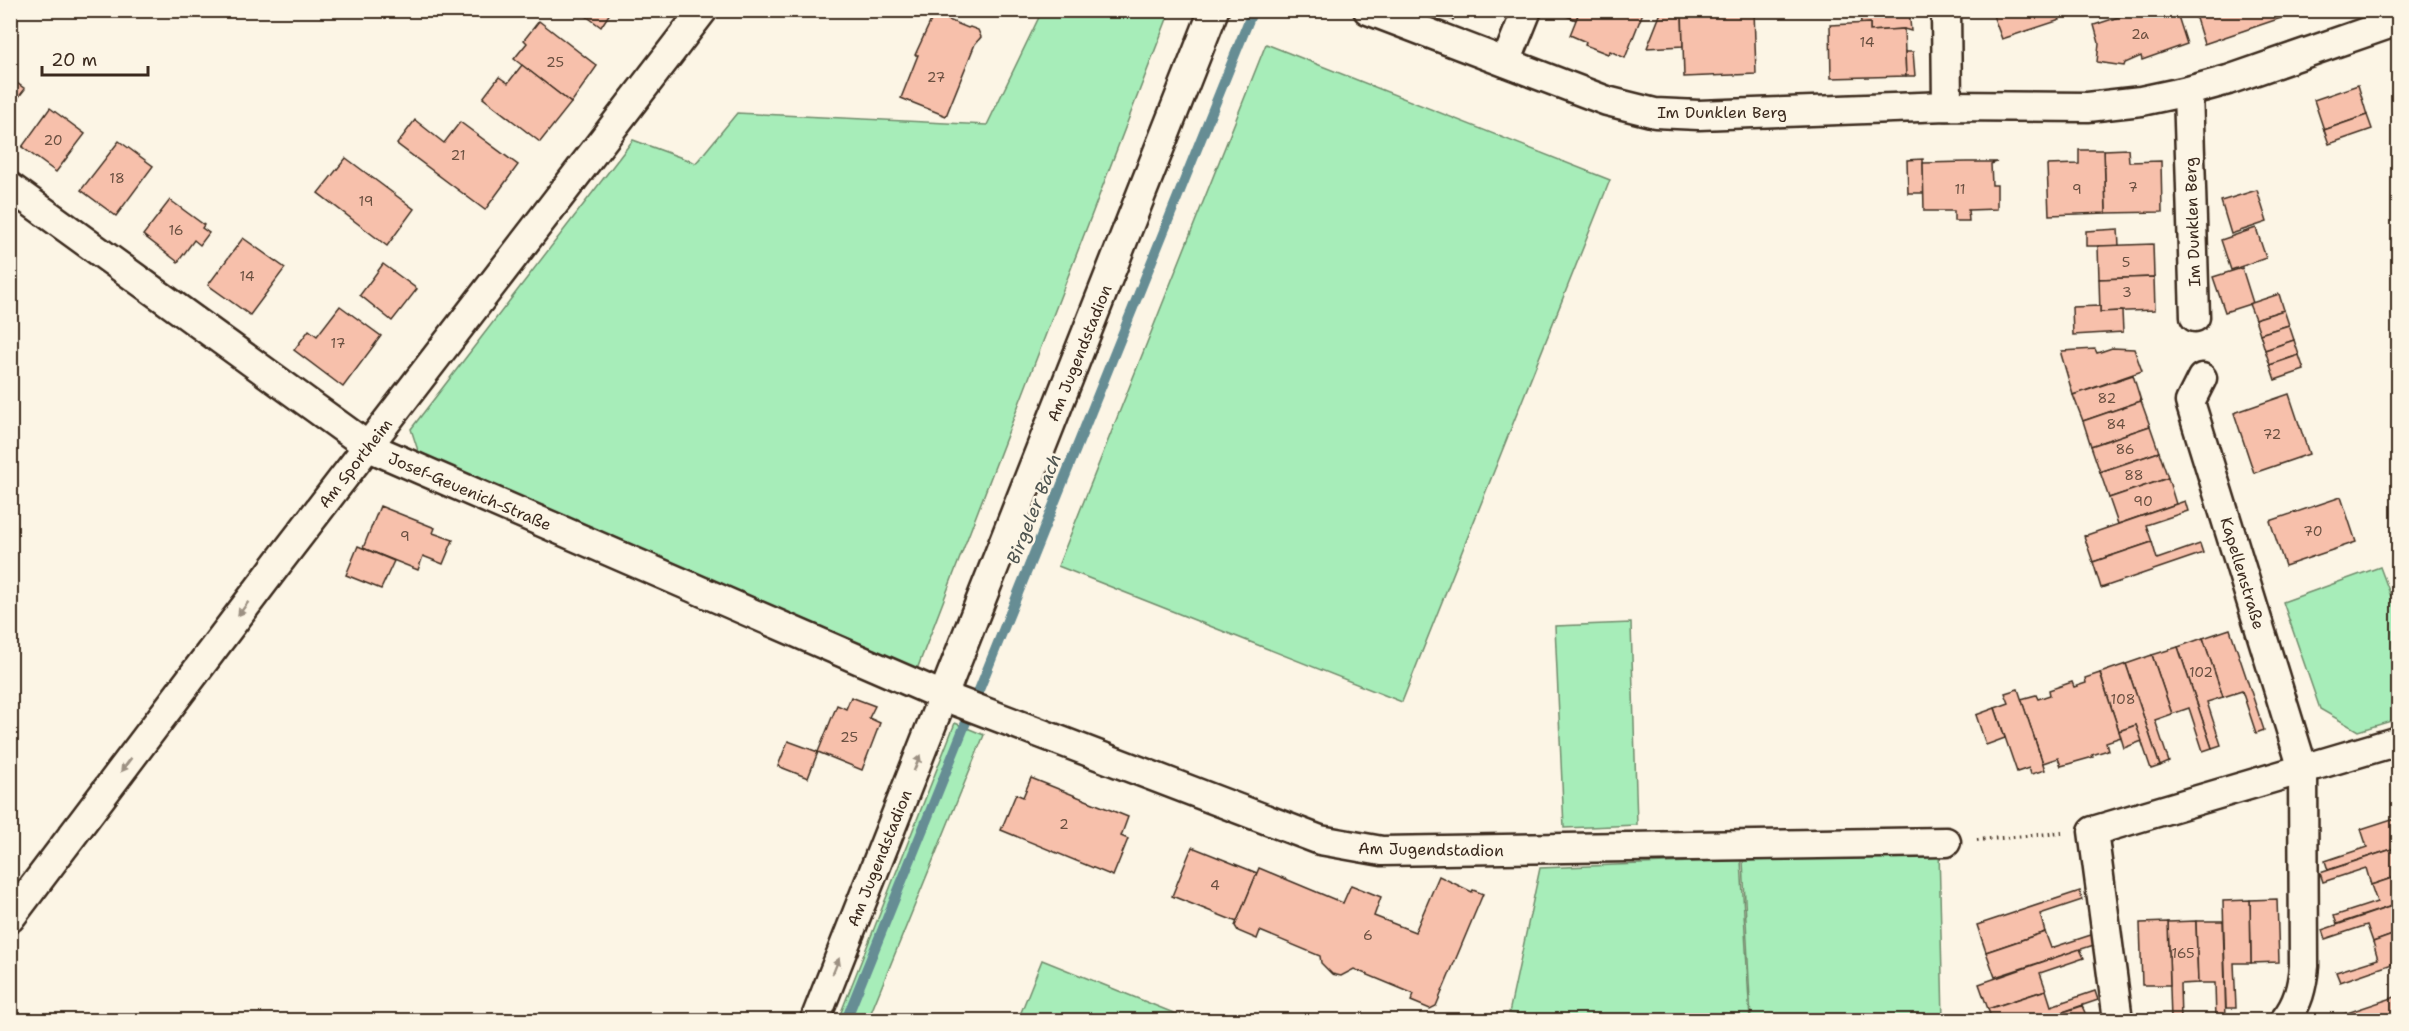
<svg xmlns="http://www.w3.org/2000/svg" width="2409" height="1031" viewBox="0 0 2409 1031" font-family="'Shantell Sans',sans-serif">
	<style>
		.green { fill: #a7edb9; stroke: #718c6c; stroke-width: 1.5 }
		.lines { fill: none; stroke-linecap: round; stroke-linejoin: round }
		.stream { stroke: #668d94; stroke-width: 10 }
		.building { fill: #f7c0ab; stroke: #3b2a1e; stroke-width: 1.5 }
		.street-casing { stroke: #3b2a1e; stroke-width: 33 }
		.path { stroke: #3b2a1e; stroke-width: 4; stroke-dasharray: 1.5 4.5; stroke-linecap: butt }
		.street { stroke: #fcf5e5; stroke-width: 28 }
		.oneway { fill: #9c9082 }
		.labels { text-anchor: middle; stroke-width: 5; stroke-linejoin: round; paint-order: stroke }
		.number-label { font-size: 14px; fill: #6a5041 }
		.street-label { font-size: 16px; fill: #3b2a1e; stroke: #fcf5e5 }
		.water-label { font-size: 18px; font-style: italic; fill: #4d534f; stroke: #fcf5e5 }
	</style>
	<rect width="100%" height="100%" fill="#fcf5e5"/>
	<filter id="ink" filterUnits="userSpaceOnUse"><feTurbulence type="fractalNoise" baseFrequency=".0167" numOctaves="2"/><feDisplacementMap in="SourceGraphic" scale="12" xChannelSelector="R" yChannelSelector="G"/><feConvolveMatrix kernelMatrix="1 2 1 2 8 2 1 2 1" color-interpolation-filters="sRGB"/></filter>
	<g filter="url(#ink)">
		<g class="green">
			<polygon points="1042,11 1170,11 916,672 421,460 411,429 633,140 696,163 737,113 987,125"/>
			<polygon points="1266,44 1610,180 1402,702 1058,566"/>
			<polygon points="2380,567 2398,615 2398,719 2358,731 2320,709 2283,602"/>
			<polygon points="1631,623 1637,825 1564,828 1555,626"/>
			<polygon points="955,723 984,735 868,1020 838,1020"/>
			<polygon points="1939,849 1943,1020 1751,1020 1743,861"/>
			<polygon points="1741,860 1750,1020 1572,1020 1509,1013 1540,868"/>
			<polygon points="1042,960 1191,1020 1018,1020"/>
		</g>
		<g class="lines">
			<polyline class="stream" points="846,1020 1253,10"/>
		</g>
		<g class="building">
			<polygon points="578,10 612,10 601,27"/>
			<polygon points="1430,10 1457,10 1453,20"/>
			<polygon points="1558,10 1580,10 1576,20 1557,12"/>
			<polygon points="1580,10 1644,10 1625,58 1610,51 1608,54 1585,45 1586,42 1570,35"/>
			<polygon points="1662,10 1682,10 1683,46 1647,48"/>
			<polygon points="1682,10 1754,10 1756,74 1684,77"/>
			<polygon points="1860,10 1909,10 1911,31 1904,29 1870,31 1870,23 1861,24"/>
			<polygon points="1991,10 2057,10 2060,20 2002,39"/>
			<polygon points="2140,10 2176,10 2187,44 2142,60 2141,56 2125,63 2124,66 2097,62 2099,43 2094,25"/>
			<polygon points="2198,10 2282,10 2284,17 2204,44 2194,12"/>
			<polygon points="934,14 968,28 970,27 978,30 981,37 975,44 946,116 901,98 918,55 915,55"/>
			<polygon points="539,21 597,66 571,103 514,59 527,43 524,40"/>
			<polygon points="1870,23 1870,31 1904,29 1906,76 1831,78 1830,25"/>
			<polygon points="1905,52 1913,52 1915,76 1906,76"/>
			<polygon points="522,65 571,103 540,142 483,98 499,77 508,83"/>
			<polygon points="10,78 25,89 10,108"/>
			<polygon points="2358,85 2367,115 2324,130 2314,100"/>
			<polygon points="50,108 85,134 56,172 22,147"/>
			<polygon points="2367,115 2372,129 2329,144 2324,130"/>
			<polygon points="415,120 444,143 460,122 518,165 485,210 397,144"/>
			<polygon points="119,141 153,166 116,216 81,190"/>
			<polygon points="2128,149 2129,162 2161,161 2162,212 2106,213 2104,150"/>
			<polygon points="2079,150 2104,150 2106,213 2049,215 2047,165 2079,164"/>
			<polygon points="346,158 414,209 387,246 318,193"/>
			<polygon points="1923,159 1924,193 1908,193 1907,160"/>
			<polygon points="1967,162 1997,162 1991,164 1992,185 1997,185 1997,209 1968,210 1969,221 1954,221 1954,211 1924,211 1923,163"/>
			<polygon points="2257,190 2267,222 2231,234 2221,201"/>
			<polygon points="170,200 204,225 202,228 209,233 200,245 194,240 178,262 143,235"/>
			<polygon points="2256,228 2266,258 2231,270 2221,240"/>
			<polygon points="2118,229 2119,246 2086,246 2086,231"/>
			<polygon points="243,238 285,268 250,315 208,285"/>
			<polygon points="2153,244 2154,277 2099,279 2098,246"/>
			<polygon points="383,264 417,289 392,321 360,295"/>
			<polygon points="2242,268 2253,303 2225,312 2213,277"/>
			<polygon points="2154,277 2155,310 2100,312 2099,279"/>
			<polygon points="2279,294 2284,310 2255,319 2249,304"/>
			<polygon points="340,306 381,336 343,387 294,350 309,330 317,336"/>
			<polygon points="2100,306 2100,312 2122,311 2123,332 2073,335 2072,307"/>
			<polygon points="2284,310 2289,325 2260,334 2255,319"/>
			<polygon points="2289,325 2294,340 2265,350 2260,334"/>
			<polygon points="2294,340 2299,355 2270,365 2265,350"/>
			<polygon points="2112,348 2134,349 2142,371 2073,395 2061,354 2062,351 2095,349 2097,353"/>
			<polygon points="2299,355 2304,370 2275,380 2270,365"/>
			<polygon points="2133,375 2141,401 2083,421 2073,395"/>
			<polygon points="2289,394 2309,454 2254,473 2234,413"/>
			<polygon points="2141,401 2150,426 2091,446 2083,421"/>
			<polygon points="2150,426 2159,452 2100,472 2091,446"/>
			<polygon points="2159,452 2168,478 2109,498 2100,472"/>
			<polygon points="2168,478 2176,504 2118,524 2109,498"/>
			<polygon points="2341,497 2356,542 2285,566 2270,521"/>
			<polygon points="2185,501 2188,511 2146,525 2152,542 2093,562 2084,536"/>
			<polygon points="380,506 435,528 433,533 453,540 443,564 423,556 418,570 363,548"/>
			<polygon points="2152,542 2157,559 2200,544 2203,553 2101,588 2093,562"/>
			<polygon points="358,546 394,561 381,589 346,575"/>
			<polygon points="2230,629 2264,730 2256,733 2242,691 2223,697 2203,638"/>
			<polygon points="2203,638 2223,697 2207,702 2221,745 2212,748 2178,647"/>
			<polygon points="2178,647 2212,748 2203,751 2189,708 2172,714 2152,655"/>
			<polygon points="2152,655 2172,714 2155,720 2169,762 2160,766 2126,664"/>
			<polygon points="2126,664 2160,766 2151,769 2136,725 2119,731 2100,673"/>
			<polygon points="2100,673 2121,737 2106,742 2108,750 2092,755 2093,757 2061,766 2058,758 2043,763 2021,699 2036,695 2038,699 2050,695 2049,690 2072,682 2074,687 2086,683 2085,678"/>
			<polygon points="2018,689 2045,770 2031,774 2029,768 2017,772 1995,708 2009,703 2005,693"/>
			<polygon points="851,697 875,706 869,718 880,723 862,770 818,752 837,705 846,709"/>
			<polygon points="1995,708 2005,738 1986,745 1976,715"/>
			<polygon points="2136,725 2142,741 2124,748 2119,731"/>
			<polygon points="788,741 818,752 808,778 778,766"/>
			<polygon points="1031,778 1128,817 1121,836 1128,839 1113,876 1001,830 1016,794 1023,797"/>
			<polygon points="2398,817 2398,847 2328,870 2325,861 2367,847 2361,829"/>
			<polygon points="1192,847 1257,873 1237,922 1172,896"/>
			<polygon points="2398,847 2398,876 2371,885 2366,868 2323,882 2320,873"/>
			<polygon points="1259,868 1343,903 1351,885 1381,897 1374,916 1415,932 1439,876 1472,892 1473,890 1483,894 1436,1006 1430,1009 1411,1001 1414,994 1354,969 1341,976 1332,974 1321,963 1320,956 1260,931 1257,939 1238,931 1235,926"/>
			<polygon points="2398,876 2398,904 2337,924 2334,916 2377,902 2371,885"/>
			<polygon points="2080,891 2082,900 2040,914 2045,932 1986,952 1977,925"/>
			<polygon points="2277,899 2279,962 2251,963 2250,900"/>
			<polygon points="2250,900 2251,963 2234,963 2236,1008 2226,1008 2223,901"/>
			<polygon points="2398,904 2398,933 2373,942 2367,925 2325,939 2322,930"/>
			<polygon points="2196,921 2198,983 2180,984 2181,1020 2171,1020 2168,922"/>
			<polygon points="2196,921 2223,921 2226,1020 2216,1020 2215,983 2198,983"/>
			<polygon points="2168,922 2170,985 2142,985 2140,923"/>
			<polygon points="2045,932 2051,948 2094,934 2097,944 1995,977 1986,952"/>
			<polygon points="2398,933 2398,962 2340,982 2336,972 2378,959 2373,942"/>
			<polygon points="2080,949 2084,958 2040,973 2046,990 1988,1009 1979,984"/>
			<polygon points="2046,990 2051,1006 2095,991 2098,1000 2039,1020 1992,1020 1988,1009"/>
			<polygon points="2398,996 2398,1020 2382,1020 2380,1013 2359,1020 2336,1020 2335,1017"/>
			<polygon points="2082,1006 2086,1015 2071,1020 2039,1020"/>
		</g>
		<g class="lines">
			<defs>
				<g id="street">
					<polyline points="1368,10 1607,101 1655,113 1699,115 1947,106 2088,107 2141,101 2188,91 2228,80 2398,21"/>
					<polyline points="1946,10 1947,106"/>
					<polyline points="1506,62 1527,10"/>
					<polyline points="2188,91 2195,317"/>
					<polyline points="10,187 369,447 943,696 1320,840 1382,851 1946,842"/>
					<path d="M2202 378 2190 402 2303 769 2304 966C2302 987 2298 1004 2285 1020"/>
					<polyline points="10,918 278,563 703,10"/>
					<polyline points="815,1020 1214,10"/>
					<polyline points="2118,1020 2093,831 2398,741"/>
				</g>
			</defs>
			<use href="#street" class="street-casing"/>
			<polyline class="path" points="1977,840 2062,833"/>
			<use href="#street" class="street"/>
		</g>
		<defs><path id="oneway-solid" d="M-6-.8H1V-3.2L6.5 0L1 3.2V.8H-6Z" transform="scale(1.5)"/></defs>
		<g class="oneway">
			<use href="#oneway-solid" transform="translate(243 609) rotate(127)"/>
			<use href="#oneway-solid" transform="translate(917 763) rotate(-69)"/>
			<use href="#oneway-solid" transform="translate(126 765) rotate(127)"/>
			<use href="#oneway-solid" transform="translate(836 966) rotate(-68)"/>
		</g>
	</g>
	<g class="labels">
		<g class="number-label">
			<text x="2140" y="39">2a</text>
			<text x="1867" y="47">14</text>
			<text x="555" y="67">25</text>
			<text x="936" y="82">27</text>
			<text x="53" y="145">20</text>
			<text x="458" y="160">21</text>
			<text x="117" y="183">18</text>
			<text x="2133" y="192">7</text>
			<text x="1960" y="194">11</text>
			<text x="2077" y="194">9</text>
			<text x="366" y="206">19</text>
			<text x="176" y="235">16</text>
			<text x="2126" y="267">5</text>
			<text x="247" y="281">14</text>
			<text x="2127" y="297">3</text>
			<text x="338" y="348">17</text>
			<text x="2107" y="403">82</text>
			<text x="2116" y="429">84</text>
			<text x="2272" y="439">72</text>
			<text x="2125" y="454">86</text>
			<text x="2134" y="480">88</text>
			<text x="2143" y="506">90</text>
			<text x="2313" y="536">70</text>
			<text x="405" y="541">9</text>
			<text x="2201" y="677">102</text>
			<text x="2123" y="704">108</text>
			<text x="849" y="742">25</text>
			<text x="1064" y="829">2</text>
			<text x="1215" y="890">4</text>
			<text x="1368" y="940">6</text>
			<text x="2183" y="958">165</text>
		</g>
		<g class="street-label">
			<text x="1722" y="118">Im Dunklen Berg</text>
			<text transform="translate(2192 222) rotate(-92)" y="6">Im Dunklen Berg</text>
			<text transform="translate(1079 353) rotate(-68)" y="6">Am Jugendstadion</text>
			<text transform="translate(355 463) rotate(-52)" y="6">Am Sportheim</text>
			<text transform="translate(470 491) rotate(23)" y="6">Josef-Geuenich-Straße</text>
			<text transform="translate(2243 573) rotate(73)" y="6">Kapellenstraße</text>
			<text transform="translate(1431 849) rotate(1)" y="6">Am Jugendstadion</text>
			<text transform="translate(879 858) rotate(-68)" y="6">Am Jugendstadion</text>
		</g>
		<g class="water-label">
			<text transform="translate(1034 509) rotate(-68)" y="6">Birgeler Bach</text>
		</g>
	</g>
	<rect width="2409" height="1031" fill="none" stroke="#fcf5e5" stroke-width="36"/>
	<rect x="18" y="18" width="2373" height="995" fill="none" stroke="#3b2a1e" stroke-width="2" filter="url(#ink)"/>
	<path d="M42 66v9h106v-9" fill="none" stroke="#3b2a1e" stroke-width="3"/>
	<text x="51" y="66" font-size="18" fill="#3b2a1e" stroke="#fcf5e5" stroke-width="4.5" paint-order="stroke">20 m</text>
</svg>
